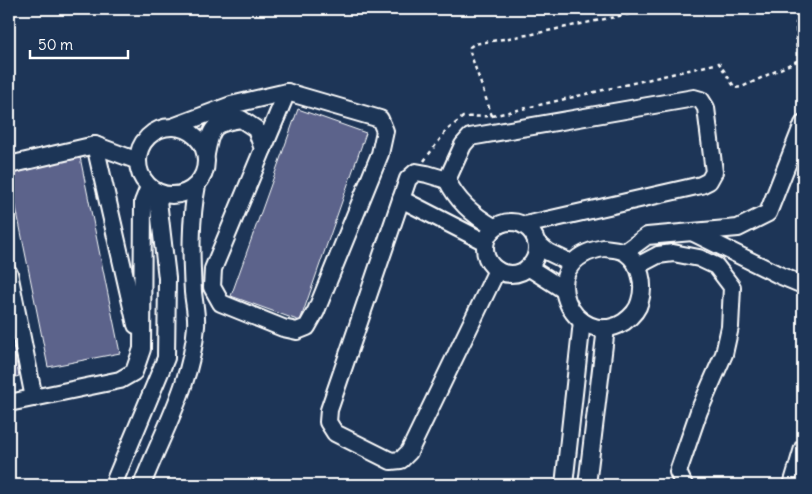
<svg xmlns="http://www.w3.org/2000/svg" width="812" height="494" viewBox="0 0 812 494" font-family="Delius,sans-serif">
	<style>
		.building { fill: #5b648b; stroke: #fff }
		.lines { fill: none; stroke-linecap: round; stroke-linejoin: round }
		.minor-casing { stroke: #fff; stroke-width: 20 }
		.path { stroke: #fff; stroke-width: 2.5; stroke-dasharray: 4 4; stroke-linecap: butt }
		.minor { stroke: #1d3557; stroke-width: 16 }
	</style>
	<rect width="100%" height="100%" fill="#1d3557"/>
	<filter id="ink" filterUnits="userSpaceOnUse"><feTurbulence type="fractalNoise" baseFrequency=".02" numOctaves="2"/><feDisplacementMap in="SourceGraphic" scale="10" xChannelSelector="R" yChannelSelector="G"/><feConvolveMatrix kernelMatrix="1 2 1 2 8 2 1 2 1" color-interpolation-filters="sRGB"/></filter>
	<g filter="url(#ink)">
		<g class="building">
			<polygon points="298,109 366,133 300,321 231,296"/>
			<polygon points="80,157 120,353 48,367 9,172"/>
			<polygon points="9,324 19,376 9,379"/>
		</g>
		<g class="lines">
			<defs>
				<g id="minor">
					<path d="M175 126 231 105 287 92 380 119 385 131 380 154 316 311 307 327 297 331 283 328 221 303 212 287 213 269 263 149 256 129 241 119C213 123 211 127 206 154"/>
					<circle cx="172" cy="161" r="34"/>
					<polyline points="95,145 136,325"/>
					<polyline points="263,149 287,92"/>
					<polyline points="9,165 95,145 138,161"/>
					<polyline points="447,180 427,174 416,172 408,179 329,410 328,422 335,433 391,461 401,460 409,452 497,270"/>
					<polyline points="401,199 485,242"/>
					<circle cx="511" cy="248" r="26"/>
					<path d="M494 227C474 216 457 201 447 180L463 145 470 137 694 98 701 100 706 108 714 172 709 181 701 185 525 225"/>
					<polyline points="694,233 779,275 803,285"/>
					<polyline points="536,242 548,252 571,263"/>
					<path d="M604 248C610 249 621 249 626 253 641 264 645 285 640 301 638 310 631 317 624 322 574 353 529 260 604 248Z"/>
					<polyline points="625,252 647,236 738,228 768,213 803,124"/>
					<polyline points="637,266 658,255 673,253 699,258 716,266 732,287 730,327 724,354 699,411 678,472 684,485"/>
					<polyline points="528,267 564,290"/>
					<polyline points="9,273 34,398"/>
					<polyline points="9,403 120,380 134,372 142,349 143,202 149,187"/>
					<polyline points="113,485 166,358 167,278 157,192"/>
					<path d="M142 485C162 433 192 383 196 326 197 315 194 303 193 292 191 256 190 221 197 185"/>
					<polyline points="564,485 582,321"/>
					<polyline points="587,485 606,328"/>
					<polyline points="792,485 803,448"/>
				</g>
			</defs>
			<use href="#minor" class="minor-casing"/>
			<g class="path">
				<polyline points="492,116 470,52 470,47 474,44 533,34 653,9"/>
				<polyline points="424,161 446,131 463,117 492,116 719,63 735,88 742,87 797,61 796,23 799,19 803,19"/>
			</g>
			<use href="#minor" class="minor"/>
		</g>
	</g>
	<rect width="812" height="494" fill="none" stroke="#1d3557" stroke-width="30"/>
	<rect x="15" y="15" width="782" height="464" fill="none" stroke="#fff" stroke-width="2" filter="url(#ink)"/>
	<path d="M30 50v8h98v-8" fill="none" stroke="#ffffff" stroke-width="2.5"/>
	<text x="38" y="50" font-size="15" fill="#ffffff" stroke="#1d3557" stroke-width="4" paint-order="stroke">50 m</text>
</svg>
